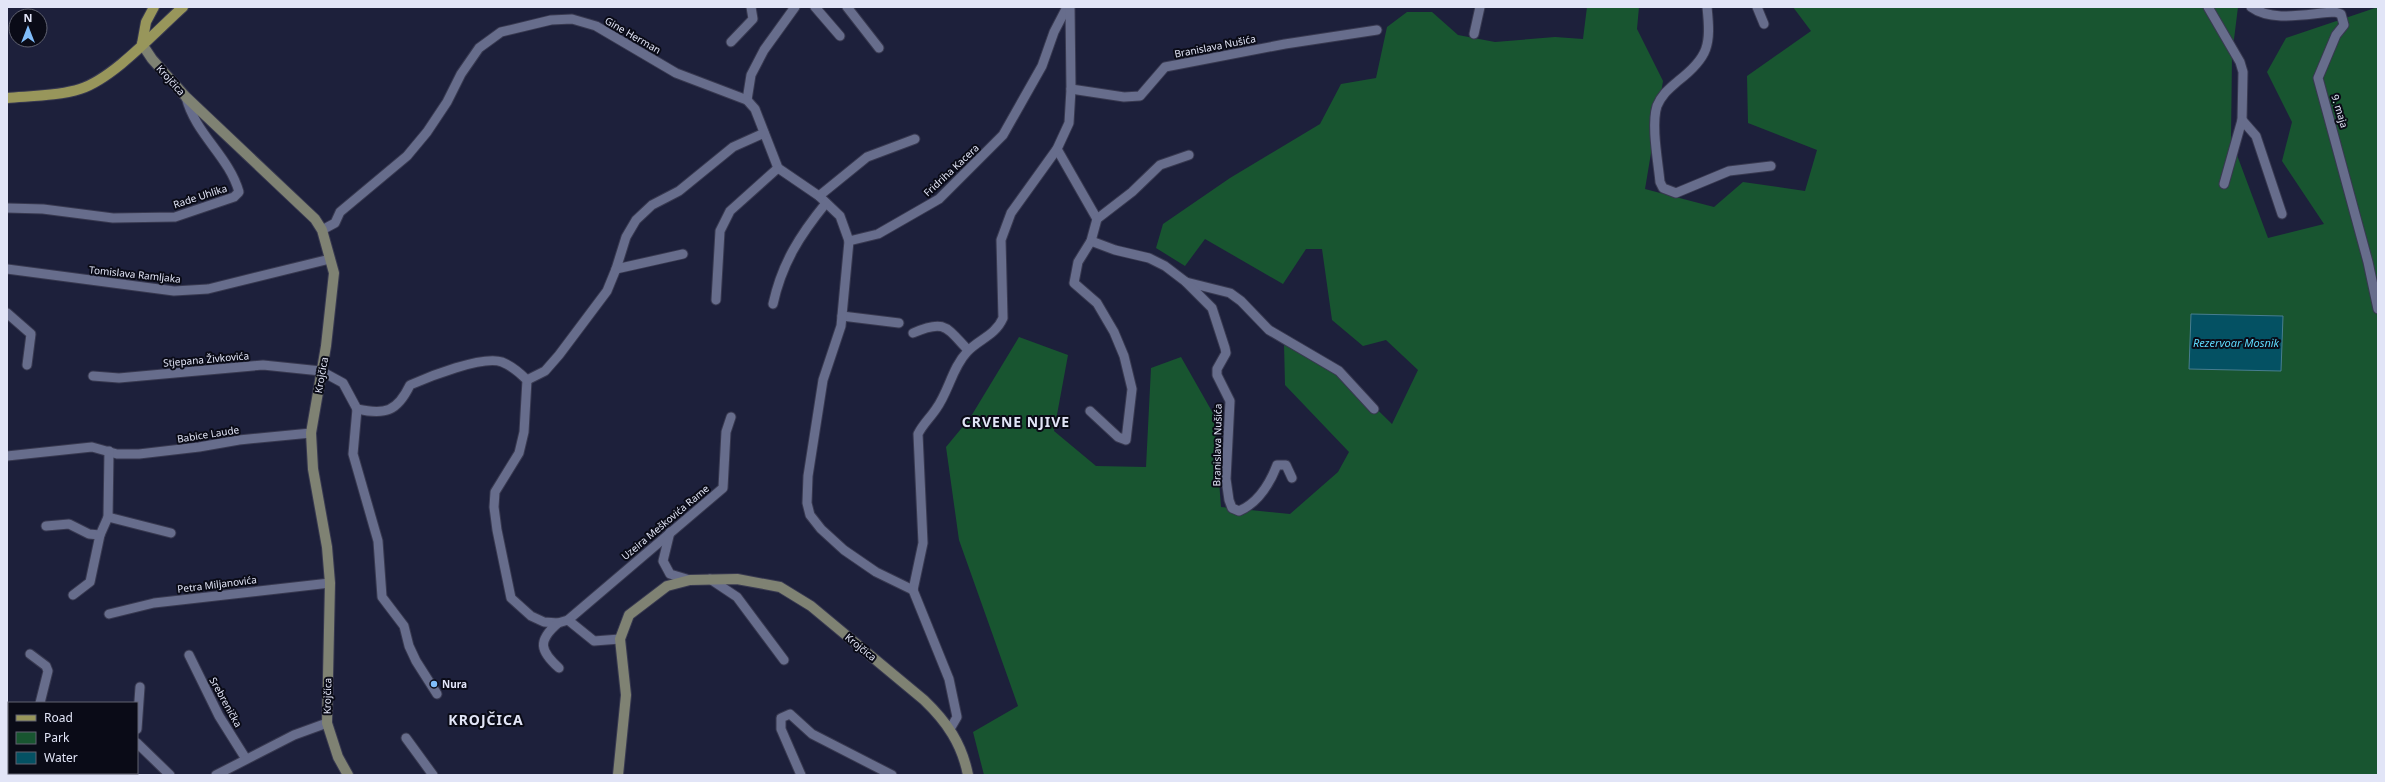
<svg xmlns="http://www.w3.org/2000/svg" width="2385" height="782" viewBox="0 0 2385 782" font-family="'Noto Sans',sans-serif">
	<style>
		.green { fill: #185530 }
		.water { fill: #045163; stroke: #477d8f }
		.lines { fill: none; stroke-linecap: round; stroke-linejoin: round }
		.minor-casing { stroke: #383950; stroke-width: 11 }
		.secondary-casing { stroke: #383950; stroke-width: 12 }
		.primary-casing { stroke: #383950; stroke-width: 12 }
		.minor { stroke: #676d8c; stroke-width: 9 }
		.secondary { stroke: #7f8273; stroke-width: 10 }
		.primary { stroke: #98965b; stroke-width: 10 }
		.poi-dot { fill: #80bdfa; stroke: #0a0b17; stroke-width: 1.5 }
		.labels { text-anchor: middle; stroke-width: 4; stroke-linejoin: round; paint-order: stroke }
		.street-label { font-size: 10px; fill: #e2e5f7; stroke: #0a0b17 }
		.poi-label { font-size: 10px; font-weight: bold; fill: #e2e5f7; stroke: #0a0b17; text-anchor: start }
		.water-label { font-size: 11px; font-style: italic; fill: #5edafd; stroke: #0a0b17 }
		.district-label { font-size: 14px; font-weight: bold; letter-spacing: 1px; fill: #e2e5f7; stroke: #0a0b17 }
	</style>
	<rect width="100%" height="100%" fill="#1d203b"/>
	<polygon class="green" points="1587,7 1639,7 1637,29 1663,81 1645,189 1714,207 1743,182 1805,191 1817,150 1748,123 1747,76 1811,31 1793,7 2238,7 2232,55 2231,139 2268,238 2324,224 2282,161 2292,122 2267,72 2286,38 2378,7 2378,775 984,775 973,732 1018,706 959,540 946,447 970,418 1019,337 1068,355 1054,431 1096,466 1146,467 1151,368 1181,357 1214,415 1221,507 1290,514 1338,472 1349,452 1285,385 1284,343 1343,376 1392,424 1418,370 1386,340 1363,346 1332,320 1322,249 1306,249 1283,284 1205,239 1185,266 1156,248 1163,224 1230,178 1320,124 1341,84 1376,78 1387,27 1407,12 1432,12 1458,35 1495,42 1555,37 1583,39"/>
	<polygon class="water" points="2191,314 2283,316 2281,371 2189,369"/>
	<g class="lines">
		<defs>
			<g id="minor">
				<polyline points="815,7 840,36"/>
				<polyline points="847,7 879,48"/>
				<path d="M1707 7C1711 45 1709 57 1678 81 1669 89 1662 94 1657 106 1651 125 1658 161 1660 182L1663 188 1676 193 1729 171 1771 166"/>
				<polyline points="1757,7 1764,24"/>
				<polyline points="2208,7 2240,62 2243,72 2242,120 2224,184"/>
				<path d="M2251 7C2273 23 2310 13 2335 12L2341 14 2344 25 2336 35 2318 78 2368 262 2378 309"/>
				<polyline points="1474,34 1480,7"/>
				<polyline points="731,42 753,19 751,7"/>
				<polyline points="1071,89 1124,97 1140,96 1165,67 1285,44 1377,30"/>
				<polyline points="747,100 751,75 764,50 795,7"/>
				<polyline points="2242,120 2256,136 2282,214"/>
				<polyline points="1057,149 1097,219 1091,241 1078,262 1074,283 1097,303 1114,332 1124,356 1132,389 1126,440 1118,437 1090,411"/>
				<polyline points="819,196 867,157 915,139"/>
				<path d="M7 208 43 209 113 218 175 217 234 197 239 192C229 156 195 134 186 97"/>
				<polyline points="1097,219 1132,192 1160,165 1189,155"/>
				<polyline points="322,230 335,223 340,212 407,156 427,132 447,102 461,74 479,48 501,32 551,20 572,19 596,26 676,73 747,100 755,109 778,168 819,196 840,216 849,241"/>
				<polyline points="1091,241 1115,250 1149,258 1165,266 1186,282 1230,293 1241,301 1269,330 1339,371 1374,409"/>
				<polyline points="7,269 174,291 208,289 330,259"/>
				<polyline points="616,269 683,254"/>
				<path d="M1186 282 1212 308 1225 348 1226 353 1217 369V375L1230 401 1226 479 1229 500 1232 508 1239 511C1258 503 1270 483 1277 465H1286L1292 478"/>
				<polyline points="716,300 720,231 730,211 778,168"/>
				<path d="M773 304C782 263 800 235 826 203"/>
				<polyline points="7,313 31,334 27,365"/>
				<polyline points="842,316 899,323"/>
				<path d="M913 333C945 319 946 327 968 350"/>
				<path d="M93 376 119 378 263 365 321 371 343 383 357 409C385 415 397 412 410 385 428 377 483 355 502 362 512 366 520 373 527 380L524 432 519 453 495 492 494 507 497 530 511 598 531 616 544 622 558 623 568 620 723 488 726 432 731 417"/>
				<polyline points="527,380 545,371 559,355 607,291 616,269 626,237 636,220 652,205 679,191 733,147 764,133"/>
				<polyline points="357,409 353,454 378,541 382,597 404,626 409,646 416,661 437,694"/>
				<polyline points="7,456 92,447 117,454 139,454 199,447 239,440 311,433"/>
				<polyline points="108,517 171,533"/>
				<polyline points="46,526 69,524 89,534 100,535 108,517 109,451"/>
				<polyline points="670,532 663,561 670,574 690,580"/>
				<polyline points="710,579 737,597 784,660"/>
				<polyline points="913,590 876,572 844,550 821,529 810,515 807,503 808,476 823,380 841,326 849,241 878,234 939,199 1003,135 1042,66 1054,32 1067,7"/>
				<path d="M913 590 923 543 918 434C923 424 930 418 936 409 949 391 952 368 967 352 979 339 995 336 1003 318L1001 240 1011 213 1057 149 1069 123 1071 89 1070 7"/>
				<polyline points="913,590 949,679 957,717 950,729"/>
				<polyline points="73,595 90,582 100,535"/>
				<polyline points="109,614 154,603 330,583"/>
				<polyline points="568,620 594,641 620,639"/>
				<path d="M558 623C537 641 540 651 559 668"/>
				<polyline points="30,654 46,666 48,671 40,703"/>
				<polyline points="189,655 219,716 246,759"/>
				<polyline points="7,713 9,713"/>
				<polyline points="137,729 140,687"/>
				<polyline points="406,738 433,775"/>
				<polyline points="137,743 170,775"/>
				<polyline points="216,775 294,735 327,723"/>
				<polyline points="801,775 781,729 781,718 790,714 812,734 892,775"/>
			</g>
			<g id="secondary">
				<polyline points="142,44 152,59 186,97 315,219 322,230 334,273 326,346 311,433 313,469 327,547 330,583 327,723 338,757 348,775"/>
				<path d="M618 775 626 695 620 639 629 615 667 586 690 580 737 579 780 587 811 606 924 700C947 722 962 744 968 775"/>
			</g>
			<g id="primary">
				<polyline points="142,44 146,22 154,7"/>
				<path d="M7 98C29 96 59 96 80 89 114 78 156 31 183 7"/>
			</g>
		</defs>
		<use href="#minor" class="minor-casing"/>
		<use href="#secondary" class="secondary-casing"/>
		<use href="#primary" class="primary-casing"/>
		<use href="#minor" class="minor"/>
		<use href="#secondary" class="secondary"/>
		<use href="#primary" class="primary"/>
	</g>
	<circle class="poi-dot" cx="434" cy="684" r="4"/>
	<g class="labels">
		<g class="street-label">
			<text transform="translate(633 35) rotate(30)" y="4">Gine Herman</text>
			<text transform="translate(1215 46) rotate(-11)" y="4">Branislava Nušića</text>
			<text transform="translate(171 80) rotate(48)" y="4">Krojčica</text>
			<text transform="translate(2340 111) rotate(73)" y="4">9. maja</text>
			<text transform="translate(951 170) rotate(-43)" y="4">Fridriha Kacera</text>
			<text transform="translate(200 196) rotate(-18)" y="4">Rade Uhlika</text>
			<text transform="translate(135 274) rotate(6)" y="4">Tomislava Ramljaka</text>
			<text transform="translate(206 359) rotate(-5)" y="4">Stjepana Živkovića</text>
			<text transform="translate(321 375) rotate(-80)" y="4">Krojčica</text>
			<text transform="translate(208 434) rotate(-9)" y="4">Babice Laude</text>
			<text transform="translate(1217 445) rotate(-89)" y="4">Branislava Nušića</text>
			<text transform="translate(665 522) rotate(-40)" y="4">Uzeira Meškovića Rame</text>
			<text transform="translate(217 584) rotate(-7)" y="4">Petra Miljanovića</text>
			<text transform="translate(861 647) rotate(39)" y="4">Krojčica</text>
			<text transform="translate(327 696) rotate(-89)" y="4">Krojčica</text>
			<text transform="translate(226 702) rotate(61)" y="4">Srebrenička</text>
		</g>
		<g class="poi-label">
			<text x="442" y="688">Nura</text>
		</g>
		<g class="water-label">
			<text x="2236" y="347">Rezervoar Mosnik</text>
		</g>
		<g class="district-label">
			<text x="1016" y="427">CRVENE NJIVE</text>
			<text x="486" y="725">KROJČICA</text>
		</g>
	</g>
	<rect width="2385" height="782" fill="none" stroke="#e2e5f7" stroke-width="16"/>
	<rect x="8" y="702" width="130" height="72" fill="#0a0b17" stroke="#606271"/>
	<rect x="16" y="715" width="20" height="6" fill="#98965b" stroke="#606271"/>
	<text x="44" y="722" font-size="12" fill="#e2e5f7">Road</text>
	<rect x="16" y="732" width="20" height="12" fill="#185530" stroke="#606271"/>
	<text x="44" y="742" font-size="12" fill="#e2e5f7">Park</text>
	<rect x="16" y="752" width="20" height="12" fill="#045163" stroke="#606271"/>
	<text x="44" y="762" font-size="12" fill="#e2e5f7">Water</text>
	<g transform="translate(28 28)"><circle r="19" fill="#0a0b17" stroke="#606271"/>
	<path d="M0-3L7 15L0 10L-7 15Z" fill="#80bdfa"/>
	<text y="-6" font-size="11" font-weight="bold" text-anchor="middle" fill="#e2e5f7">N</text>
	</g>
</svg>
